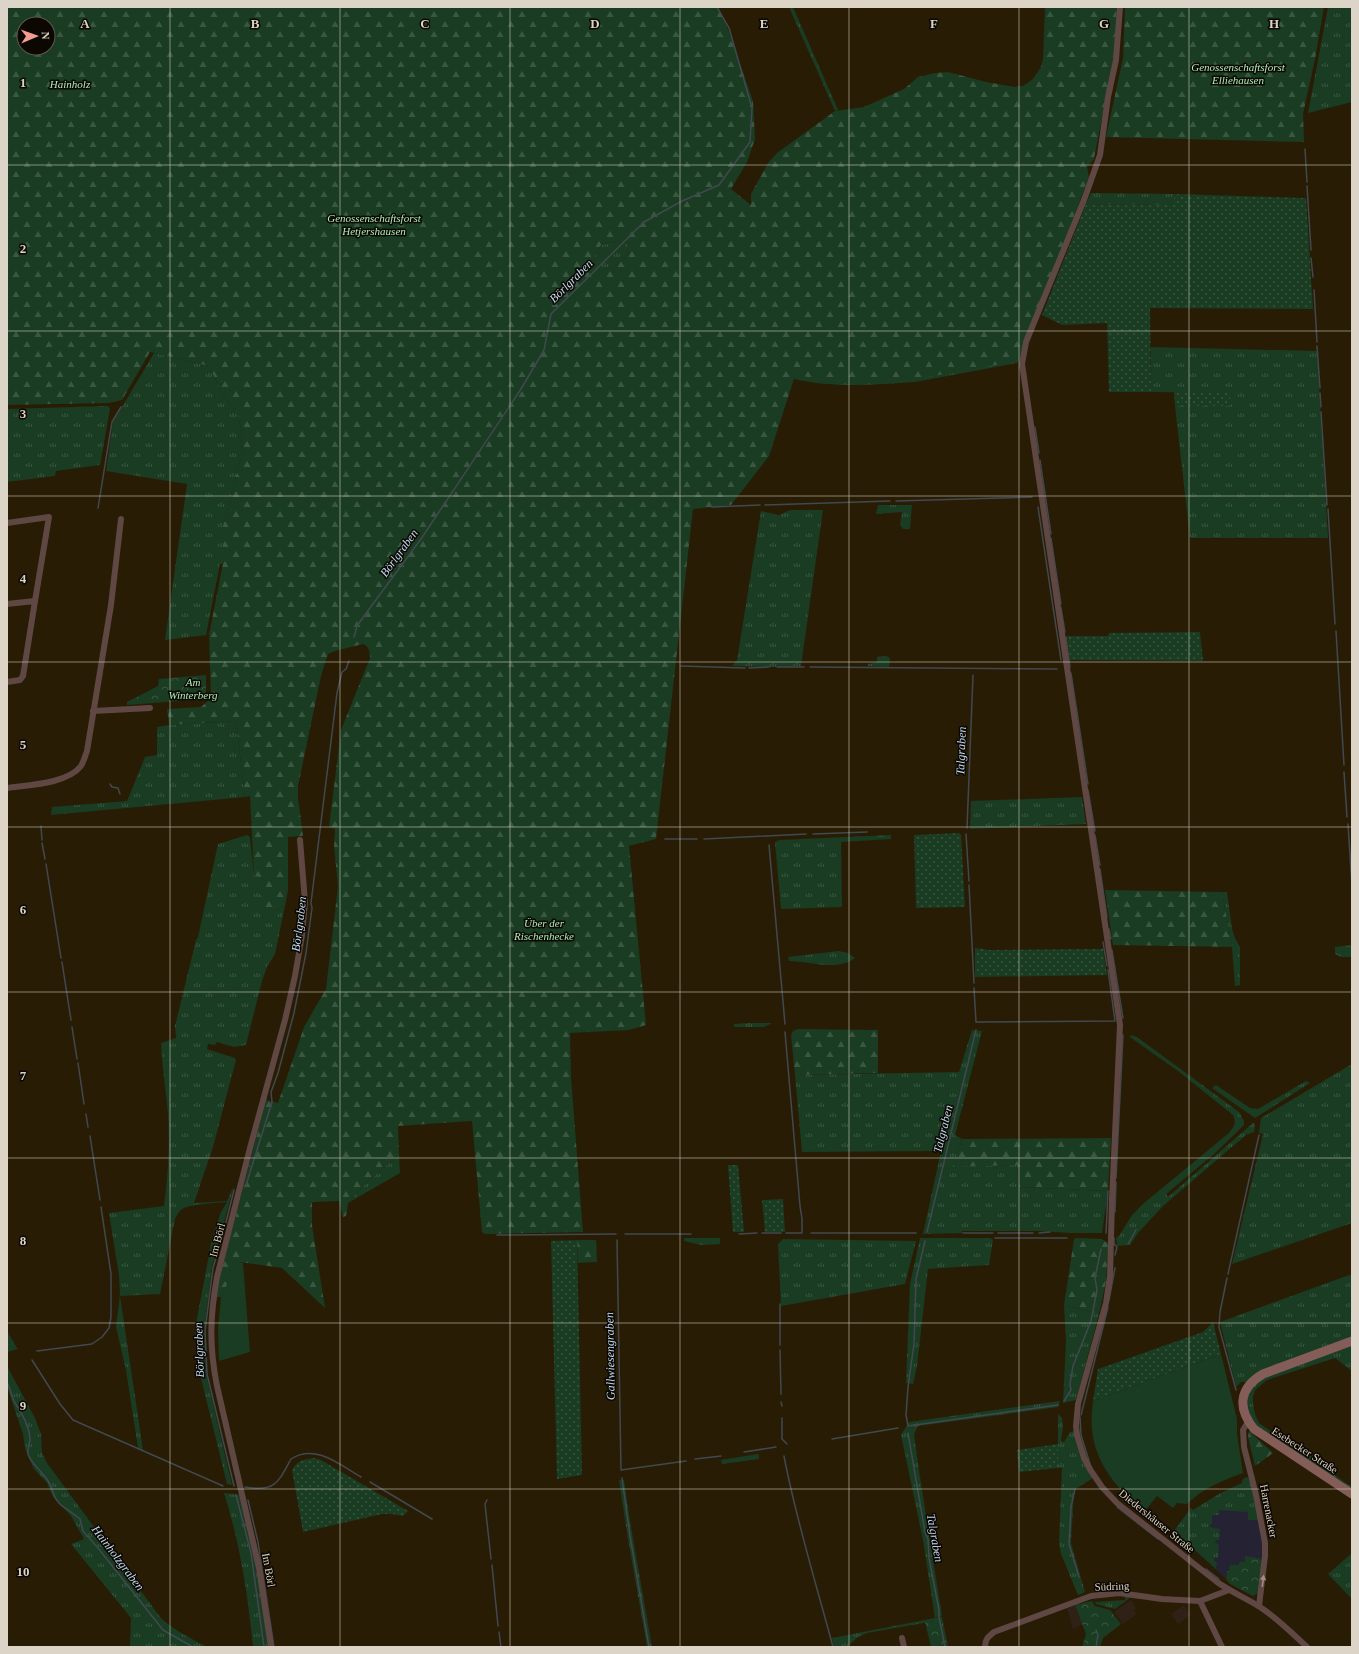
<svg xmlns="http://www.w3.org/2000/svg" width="1359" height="1654" viewBox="0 0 1359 1654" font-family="Georgia,serif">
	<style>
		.industrial { fill: #302116 }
		.education { fill: #252233 }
		.grass { fill: url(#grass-tufts) }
		.forest { fill: url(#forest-firs); fill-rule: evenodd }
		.park { fill: url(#park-crowns) }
		.garden { fill: url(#garden-dots) }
		.pitch { fill: #193c22 }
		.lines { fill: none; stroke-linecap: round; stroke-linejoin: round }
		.stream { stroke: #424850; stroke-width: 1.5 }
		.street { stroke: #5f4744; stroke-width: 6 }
		.secondary { stroke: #845d59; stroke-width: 9 }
		.oneway { fill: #9e8e85 }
		.grid { fill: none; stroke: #dcd4c6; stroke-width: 1; stroke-opacity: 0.55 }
		.labels { text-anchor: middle; stroke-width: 3; stroke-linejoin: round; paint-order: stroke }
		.park-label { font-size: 11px; font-style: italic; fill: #aaf1b7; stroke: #0c0701 }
		.street-label { font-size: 11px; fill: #dcd4c6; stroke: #0c0701 }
		.water-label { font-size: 12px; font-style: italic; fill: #c2ddf4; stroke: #0c0701 }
		.grid-label { font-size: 13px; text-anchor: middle; font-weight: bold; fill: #dcd4c6; stroke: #0c0701; stroke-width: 3; stroke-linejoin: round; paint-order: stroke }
	</style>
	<defs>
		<pattern id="grass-tufts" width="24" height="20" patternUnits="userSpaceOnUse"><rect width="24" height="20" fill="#193c22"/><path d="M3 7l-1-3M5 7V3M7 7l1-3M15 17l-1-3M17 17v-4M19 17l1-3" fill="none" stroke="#3a5741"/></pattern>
		<pattern id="forest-firs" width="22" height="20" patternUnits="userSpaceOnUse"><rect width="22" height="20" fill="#193c22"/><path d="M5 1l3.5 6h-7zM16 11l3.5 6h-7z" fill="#3a5741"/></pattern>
		<pattern id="park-crowns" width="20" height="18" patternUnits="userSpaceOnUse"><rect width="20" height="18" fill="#193c22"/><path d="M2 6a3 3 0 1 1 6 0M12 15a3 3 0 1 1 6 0" fill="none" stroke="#3a5741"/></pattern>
		<pattern id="garden-dots" width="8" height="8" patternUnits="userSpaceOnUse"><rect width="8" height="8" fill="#193c22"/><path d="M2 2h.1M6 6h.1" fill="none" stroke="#3a5741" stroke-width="1.8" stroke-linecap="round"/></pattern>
	</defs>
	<rect width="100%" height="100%" fill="#281c04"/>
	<g class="industrial">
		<polygon points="1131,1600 1136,1608 1134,1611 1137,1614 1123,1624 1114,1612"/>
		<polygon points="1075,1605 1083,1624 1073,1629 1067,1609"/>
		<polygon points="1184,1605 1191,1615 1178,1624 1171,1614"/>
	</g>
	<polygon class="education" points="1247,1477 1249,1478 1263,1543 1262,1561 1257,1557 1227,1571 1226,1579 1174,1531 1191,1508 1193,1510 1219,1494 1242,1483 1243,1479"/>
	<g class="grass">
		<polygon points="789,7 793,7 838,110 835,111"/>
		<polygon points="1328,7 1352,7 1352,102 1308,113"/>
		<polygon points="1091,193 1176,194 1171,205 1086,204"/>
		<path d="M628 238C628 243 628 250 627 254 621 268 602 272 590 274L587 270 601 245Z"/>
		<polygon points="1151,347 1317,351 1328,538 1190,538 1175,406 1230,406 1230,393 1151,392"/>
		<polygon points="154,353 209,366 224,397 238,414 242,434 241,457 223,526 223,563 220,564 206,635 165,640 187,484 106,471 113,422"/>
		<path d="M1019 361 1017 363 915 382C875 385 833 388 794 379L795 376Z"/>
		<polygon points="108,406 110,409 100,465 56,471 55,476 7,482 7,409"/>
		<polygon points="878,505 912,505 910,529 903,529 900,525 902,512 876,514"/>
		<polygon points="790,510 823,510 801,666 771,667 732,666 737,660 761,511 779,515"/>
		<polygon points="887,656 890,658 889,667 868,666 868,664 877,662 877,657"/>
		<polygon points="236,721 245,797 51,815 52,807 127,801 145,757 157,755 157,727 169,725"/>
		<polygon points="1082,797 1086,824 970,829 971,801"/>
		<path d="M247 835 250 837 254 875 264 879 274 911 285 906 275 954 267 967 262 981 246 1045 234 1047 217 1042 215 1045 208 1044 207 1049 235 1058 236 1060 213 1147 194 1203 227 1201 234 1185 212 1267 204 1331 206 1374 232 1485 227 1484 197 1362 195 1329 212 1239 221 1212 227 1202C216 1203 191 1204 182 1209 178 1212 177 1216 175 1219L160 1294 120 1296 143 1450 138 1448 126 1370 116 1327 120 1295 119 1275 109 1213 164 1206C168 1176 170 1144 168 1114 166 1090 162 1067 161 1043L176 1038 175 1026 196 940 198 937 218 844Z"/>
		<polygon points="891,835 891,839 841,842 842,907 781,909 775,842 779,840"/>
		<polygon points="1222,892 1227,892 1232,929 1235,938 1240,947 1240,985 1235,986 1232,947"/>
		<polygon points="1352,945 1352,957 1341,957 1335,954 1335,947"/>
		<path d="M839 951 848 953 855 958C837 972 809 961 789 961L788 957Z"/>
		<polygon points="749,1023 772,1023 764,1027 734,1027 734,1024"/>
		<polygon points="972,1030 982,1031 955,1135 962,1139 954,1166 1017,1165 1019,1187 1108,1191 1102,1233 1071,1233 1037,1231 962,1231 962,1233 923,1234 941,1151 802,1152 795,1075 959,1072"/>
		<path d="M1131 1035 1137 1037 1239 1112 1244 1121V1125L1214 1154 1166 1194 1168 1197 1253 1123 1255 1124 1254 1132 1246 1135 1163 1206 1138 1233 1130 1245 1117 1246 1116 1238 1119 1236 1132 1215 1144 1203 1229 1133C1234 1126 1237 1123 1233 1115L1178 1071 1130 1037Z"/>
		<polygon points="1352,1064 1352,1223 1232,1264 1263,1134 1259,1133 1261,1118"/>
		<polygon points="1306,1081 1310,1083 1255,1118 1212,1088 1216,1085 1250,1108 1258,1109"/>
		<polygon points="399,1155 400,1173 348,1203 369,1180"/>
		<polygon points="684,1238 720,1238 720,1244 701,1245 684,1241"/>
		<polygon points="920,1238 990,1238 993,1240 989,1265 928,1269 917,1366 913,1384 906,1383 910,1284"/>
		<polygon points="783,1239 916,1241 905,1284 781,1306 778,1244"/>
		<polygon points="1352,1274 1352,1339 1248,1382 1241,1382 1236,1387 1220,1322"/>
		<polygon points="1064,1305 1099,1314 1076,1400 1063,1403 1066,1341"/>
		<polygon points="7,1331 17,1348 18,1349 7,1352"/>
		<polygon points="1352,1344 1352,1371 1335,1358 1267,1380 1255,1390 1253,1397 1253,1404 1255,1414 1259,1423 1287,1443 1304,1450 1320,1465 1352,1487 1352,1491 1263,1433 1248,1416 1246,1398 1259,1379"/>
		<path d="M7 1366 35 1418 41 1434 42 1453 47 1463 160 1617C173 1630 190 1638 207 1647H130L131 1618 71 1544 84 1539 71 1516 53 1497 47 1483 34 1469 25 1449 23 1434 7 1387Z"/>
		<polygon points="1060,1401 1058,1407 918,1426 914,1434 918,1464 942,1616 935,1618 935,1621 867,1633 858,1637 847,1647 834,1647 832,1638 935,1618 923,1540 901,1435 909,1422"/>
		<polygon points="1058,1414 1062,1418 1063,1426 1061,1441 1064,1442 1070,1432 1074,1431 1093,1478 1074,1490 1071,1543 1085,1592 1078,1595 1061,1554 1059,1543 1062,1468 1058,1468"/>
		<polygon points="758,1454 759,1459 722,1464 721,1460"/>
		<polygon points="1247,1477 1250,1480 1259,1520 1248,1520 1248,1512 1219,1510 1219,1515 1212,1515 1212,1523 1209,1526 1213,1528 1220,1529 1219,1540 1216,1540 1215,1543 1219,1544 1218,1558 1214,1558 1214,1561 1217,1562 1216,1569 1174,1531 1191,1508 1193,1510 1219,1494 1242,1483 1243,1479"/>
		<polygon points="619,1480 624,1480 630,1521 652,1647 647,1647 646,1641 628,1539"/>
		<path d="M224 1493 241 1495 250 1531 269 1647H253C248 1596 240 1543 224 1493Z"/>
		<polygon points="1352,1553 1352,1599 1328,1574"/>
		<polygon points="1125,1597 1131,1597 1115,1609 1096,1604 1095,1602 1125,1600"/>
	</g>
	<g class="forest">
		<path d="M7 7H718L725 21 753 101 755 139 747 162 731 189 751 205V194L768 163 777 153 835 111 864 107 904 89 918 77 935 73 948 72 986 82 1015 87 1023 86 1033 79 1041 67 1043 59 1045 7H1117L1115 50 1094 159 1087 167 1089 177 1019 361 898 382 795 376 769 456 731 505 693 509 656 839 629 846 646 1025 629 1030 570 1033 571 1078 583 1232 485 1234 482 1232 472 1121 398 1126 399 1155 369 1180 348 1203 346 1216 343 1217 339 1201 312 1202V1225L325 1308 282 1268 239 1262 221 1297H216L220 1276 266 1100 278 1103 304 1027 326 989 338 886 334 846 335 829 329 827 341 730 370 658C370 652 369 646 363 644L335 651 328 654 321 676 298 786V798L303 836 288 837V890L285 906 274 911 258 907 264 879 254 875 250 796 245 797 236 721 169 725 167 709 201 707 211 698 209 635 223 563V526L241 457 242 434 238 414 224 397 209 366 150 352 122 400 109 403 7 405ZM24 24H48V48H24ZM628 238C628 243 628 250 627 254 621 268 602 271 590 274L587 270 601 245Z"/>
		<polygon points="1125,7 1324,7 1315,59 1303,114 1304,142 1106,137 1123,58"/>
		<polygon points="1105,890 1222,892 1232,947 1113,945"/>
		<polygon points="798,1029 878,1030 878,1073 795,1075 791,1035 793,1031"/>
		<polygon points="1111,1138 1108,1191 1019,1187 1017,1165 953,1167 962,1139"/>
		<polygon points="1076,1238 1102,1239 1108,1243 1106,1281 1099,1314 1064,1305 1074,1239"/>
		<polygon points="577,1240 596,1240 597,1262 578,1263"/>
		<polygon points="1249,1431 1273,1453 1255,1466 1248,1437"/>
	</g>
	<g class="park">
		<polygon points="206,675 206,699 127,705 127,702 158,686 159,679"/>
		<polygon points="1245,1556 1259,1558 1262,1561 1258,1593 1253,1596 1230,1584 1226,1579 1227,1571 1229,1571 1230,1565 1239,1565 1239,1562 1245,1562"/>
		<polygon points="1092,1601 1095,1606 1110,1610 1121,1624 1103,1638 1100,1647 1082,1647 1086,1634 1075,1605"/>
		<polygon points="942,1617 948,1647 931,1647 925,1622 935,1621 935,1618"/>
	</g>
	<g class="garden">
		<polygon points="1176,194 1306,198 1313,309 1150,308 1151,392 1109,392 1107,323 1062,325 1042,315 1086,204 1171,205"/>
		<polygon points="1174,392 1230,392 1230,406 1175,406"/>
		<polygon points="1200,632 1203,661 1070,660 1067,636 1108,636 1109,633"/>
		<polygon points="959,833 961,835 965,907 916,908 914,835"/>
		<polygon points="975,948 989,950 1103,949 1107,975 975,977"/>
		<polygon points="728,1165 738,1165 744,1232 733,1232"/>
		<polygon points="783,1199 785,1232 765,1232 762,1200"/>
		<polygon points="577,1240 582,1475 557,1479 551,1241"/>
		<polygon points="1213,1322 1221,1354 1093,1401 1098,1369 1203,1332"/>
		<polygon points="1058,1444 1058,1468 1019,1472 1017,1450"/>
		<path d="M314 1458 321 1460 408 1511 403 1516 392 1514H382L303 1532 292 1470C297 1461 304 1459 314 1458Z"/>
	</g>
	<g class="pitch">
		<polygon points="238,1262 243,1263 250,1352 219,1361 218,1328 221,1297"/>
		<path d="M1221 1354 1237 1419V1434L1243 1473C1223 1480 1202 1489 1187 1504L1177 1503 1173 1508 1157 1496 1144 1512C1119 1490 1095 1465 1092 1429 1091 1420 1092 1410 1093 1401Z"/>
	</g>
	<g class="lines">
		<g class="stream">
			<polyline points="1305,149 1307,182"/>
			<polyline points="1307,186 1311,250"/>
			<polyline points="1311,258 1313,277"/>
			<polyline points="1314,290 1317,342"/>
			<polyline points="1317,346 1320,388"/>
			<polyline points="1320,393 1321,407"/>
			<polyline points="1321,412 1327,505"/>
			<polyline points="1035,427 1039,453"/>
			<polyline points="1040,460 1051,534"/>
			<polyline points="896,501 1032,497"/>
			<polyline points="765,505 890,501"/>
			<polyline points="712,507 760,505"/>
			<polyline points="1038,507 1061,660"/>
			<polyline points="98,508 112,422 121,407"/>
			<polyline points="1328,509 1335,624"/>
			<polyline points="1051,538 1061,604"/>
			<polyline points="1061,608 1065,632"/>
			<polyline points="1336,631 1344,765"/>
			<polyline points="354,637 357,626 364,616 421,539 521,389 544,350 551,314 644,222 682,201 719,185 750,142 752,108 729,28 717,7"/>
			<polyline points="1066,637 1070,667"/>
			<polyline points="681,666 745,668"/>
			<polyline points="777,667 804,667"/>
			<polyline points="810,667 1057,669"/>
			<polyline points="749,668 769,667"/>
			<polyline points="1071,673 1088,784"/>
			<polyline points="1344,772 1347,817"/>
			<polyline points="110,784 112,787 118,788 120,794"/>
			<polyline points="1088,790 1095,831"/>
			<polyline points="1348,824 1352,886"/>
			<polyline points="41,826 42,840"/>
			<polyline points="967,828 973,675"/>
			<polyline points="813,834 867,832"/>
			<polyline points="966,834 969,881"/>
			<polyline points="1095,835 1100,865"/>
			<polyline points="665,839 697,839"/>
			<polyline points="704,839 806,834"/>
			<polyline points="42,843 45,859"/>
			<polyline points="769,845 785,1024"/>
			<polyline points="46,864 61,958"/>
			<polyline points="1100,869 1107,917"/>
			<polyline points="969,885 974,983"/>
			<polyline points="1109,929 1111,939"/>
			<polyline points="1103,942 1107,966"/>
			<polyline points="1112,950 1123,1018"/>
			<polyline points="62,962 71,1020"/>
			<polyline points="974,988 976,1022 1115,1021 1108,970"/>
			<polyline points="72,1027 77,1059"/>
			<polyline points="785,1032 800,1206 802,1219 802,1233 786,1233"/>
			<polyline points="78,1063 84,1104"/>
			<polyline points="86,1114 88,1127"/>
			<polyline points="90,1136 100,1200"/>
			<polyline points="1116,1178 1123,1035"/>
			<polyline points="246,1185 272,1102 271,1092 278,1073 294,1013 306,953 312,908 311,903 337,693 342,672 346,669 349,661"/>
			<polyline points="1115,1212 1116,1182"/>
			<polyline points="927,1232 976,1030"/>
			<polyline points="762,1233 781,1233"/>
			<polyline points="811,1233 916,1233"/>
			<polyline points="963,1233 993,1233"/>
			<polyline points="998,1233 1033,1233"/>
			<polyline points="1039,1233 1050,1232"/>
			<polyline points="1106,1233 1108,1191"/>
			<polyline points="625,1234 691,1234"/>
			<polyline points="739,1234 757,1233"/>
			<polyline points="497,1235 616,1234"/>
			<polyline points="995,1238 1067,1238"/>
			<polyline points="1114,1238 1114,1244 1117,1247 1115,1255"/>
			<polyline points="617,1240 621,1470 686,1461"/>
			<polyline points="925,1241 916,1279 914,1344 908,1387 906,1415 908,1426 1058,1405"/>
			<polyline points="1128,1244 1136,1230"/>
			<polyline points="1228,1274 1259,1135"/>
			<polyline points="1227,1278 1220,1312 1219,1327 1236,1390"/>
			<polyline points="1109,1300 1115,1268"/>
			<polyline points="780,1304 780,1345"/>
			<polyline points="780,1350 781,1394"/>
			<polyline points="37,1351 92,1344 102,1337 109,1328 111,1317 111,1274 101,1207"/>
			<polyline points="32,1360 60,1404 73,1420 223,1486"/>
			<path d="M7 1383C11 1389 11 1396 15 1403 22 1414 29 1425 30 1439 30 1444 27 1450 28 1454 31 1464 44 1473 48 1481 53 1489 53 1499 61 1505 68 1510 74 1514 80 1519L83 1531 98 1548 163 1630 193 1647"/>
			<polyline points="1064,1401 1071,1390 1070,1384 1073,1366 1091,1321 1097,1290 1095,1278 1101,1249"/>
			<polyline points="781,1402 782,1406"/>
			<polyline points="1081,1415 1108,1307"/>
			<polyline points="1080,1417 1081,1435 1090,1464"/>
			<polyline points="782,1418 782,1439 787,1444"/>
			<polyline points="908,1433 925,1532 928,1539 929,1558 939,1610 939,1617 945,1647"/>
			<polyline points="832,1439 898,1428"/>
			<polyline points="744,1452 776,1447"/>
			<path d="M784 1456C796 1520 816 1583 833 1647"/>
			<polyline points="695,1459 721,1456"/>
			<polyline points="622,1478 630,1536 649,1647"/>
			<polyline points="370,1482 432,1519"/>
			<polyline points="234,1486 207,1374 205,1331 213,1268 224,1230 234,1190"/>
			<path d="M245 1487C275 1492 278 1483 291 1459 315 1443 340 1465 361 1477"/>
			<polyline points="1075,1489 1071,1507 1069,1544 1079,1577"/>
			<polyline points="236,1495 251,1553 264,1647"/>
			<polyline points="248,1500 258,1542 274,1647"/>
			<polyline points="487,1500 485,1504 491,1559"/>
			<polyline points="1117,1507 1158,1539"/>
			<polyline points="492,1565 498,1626"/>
			<polyline points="1206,1569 1219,1579"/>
			<polyline points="499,1632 501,1647"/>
			<polyline points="1096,1647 1098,1635 1096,1630"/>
		</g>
		<g class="street">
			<path d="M1120 7 1116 60 1108 97 1100 155 1084 200 1026 342 1022 364 1120 1025 1112 1200 1110 1276 1106 1303 1078 1404 1076 1426 1077 1435 1084 1458 1091 1471 1102 1487 1117 1503 1217 1582C1231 1592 1246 1598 1260 1607 1277 1618 1292 1633 1307 1647"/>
			<polyline points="7,523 49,517 35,601"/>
			<polyline points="7,604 35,601 23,676 20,680 7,682"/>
			<polyline points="93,711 150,708"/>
			<path d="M7 788C28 785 67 784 81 766 84 761 85 756 87 751L111 605 121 519"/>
			<polyline points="1248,1422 1243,1430 1244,1447 1256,1495 1265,1543 1265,1556 1259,1606"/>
			<polyline points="1200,1601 1222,1647"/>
			<polyline points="902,1638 904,1647"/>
			<path d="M271 1647 259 1568 217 1386C209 1346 210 1316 217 1277L250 1148 285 1020 295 976 302 935 305 902 300 840"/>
			<path d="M985 1647C985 1639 988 1637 994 1632L1091 1596 1119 1593 1162 1599 1200 1601 1229 1590"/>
		</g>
		<path class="secondary" d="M1352 1341 1263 1374C1239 1388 1237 1408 1254 1429L1352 1494"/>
	</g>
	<defs><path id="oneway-solid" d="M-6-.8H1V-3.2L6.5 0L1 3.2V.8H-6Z"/></defs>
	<use class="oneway" href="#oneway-solid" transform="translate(1263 1581) rotate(-83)"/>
	<path class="grid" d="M170 7V1647M340 7V1647M510 7V1647M680 7V1647M849 7V1647M1019 7V1647M1189 7V1647M7 165H1352M7 331H1352M7 496H1352M7 662H1352M7 827H1352M7 992H1352M7 1158H1352M7 1323H1352M7 1489H1352"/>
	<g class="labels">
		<g class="park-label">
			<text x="1238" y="71">Genossenschaftsforst<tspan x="1238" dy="13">Elliehausen</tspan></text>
			<text x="70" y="88">Hainholz</text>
			<text x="374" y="222">Genossenschaftsforst<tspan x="374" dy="13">Hetjershausen</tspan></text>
			<text x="193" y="686">Am<tspan x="193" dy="13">Winterberg</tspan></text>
			<text x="544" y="927">Über der<tspan x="544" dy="13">Rischenhecke</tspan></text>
		</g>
		<g class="street-label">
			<text transform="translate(217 1240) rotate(-75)" y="4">Im Börl</text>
			<text transform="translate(1305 1450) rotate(33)" y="4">Esebecker Straße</text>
			<text transform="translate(1269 1511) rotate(79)" y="4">Harrenacker</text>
			<text transform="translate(1157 1521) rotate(39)" y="4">Diedershäuser Straße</text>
			<text transform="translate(269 1570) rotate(80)" y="4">Im Börl</text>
			<text transform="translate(1112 1586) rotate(-2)" y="4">Südring</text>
		</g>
		<g class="water-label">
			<text transform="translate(571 281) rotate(-45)" y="4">Börlgraben</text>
			<text transform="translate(399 553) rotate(-54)" y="4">Börlgraben</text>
			<text transform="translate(961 751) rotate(-88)" y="4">Talgraben</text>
			<text transform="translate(299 924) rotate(-83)" y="4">Börlgraben</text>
			<text transform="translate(943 1129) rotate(-76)" y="4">Talgraben</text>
			<text transform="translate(199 1350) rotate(-92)" y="4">Börlgraben</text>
			<text transform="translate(610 1356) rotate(-91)" y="4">Gallwiesengraben</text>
			<text transform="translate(935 1538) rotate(80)" y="4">Talgraben</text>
			<text transform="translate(118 1558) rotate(53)" y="4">Hainholzgraben</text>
		</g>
	</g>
	<g class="grid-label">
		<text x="85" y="28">A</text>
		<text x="255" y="28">B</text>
		<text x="425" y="28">C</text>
		<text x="595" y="28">D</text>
		<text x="764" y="28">E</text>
		<text x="934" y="28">F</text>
		<text x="1104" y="28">G</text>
		<text x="1274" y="28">H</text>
		<text x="23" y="87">1</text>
		<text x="23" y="253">2</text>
		<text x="23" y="418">3</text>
		<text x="23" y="583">4</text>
		<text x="23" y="749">5</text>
		<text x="23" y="914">6</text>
		<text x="23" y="1080">7</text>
		<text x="23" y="1245">8</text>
		<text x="23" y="1410">9</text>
		<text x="23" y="1576">10</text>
	</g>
	<rect width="1359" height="1654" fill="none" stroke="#dcd4c6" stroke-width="16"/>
	<g transform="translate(36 36) rotate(88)"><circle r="19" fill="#0c0701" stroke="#5f5950"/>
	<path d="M0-3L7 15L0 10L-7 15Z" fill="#f59d8e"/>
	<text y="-6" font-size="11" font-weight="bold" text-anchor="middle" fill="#dcd4c6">N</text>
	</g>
</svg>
